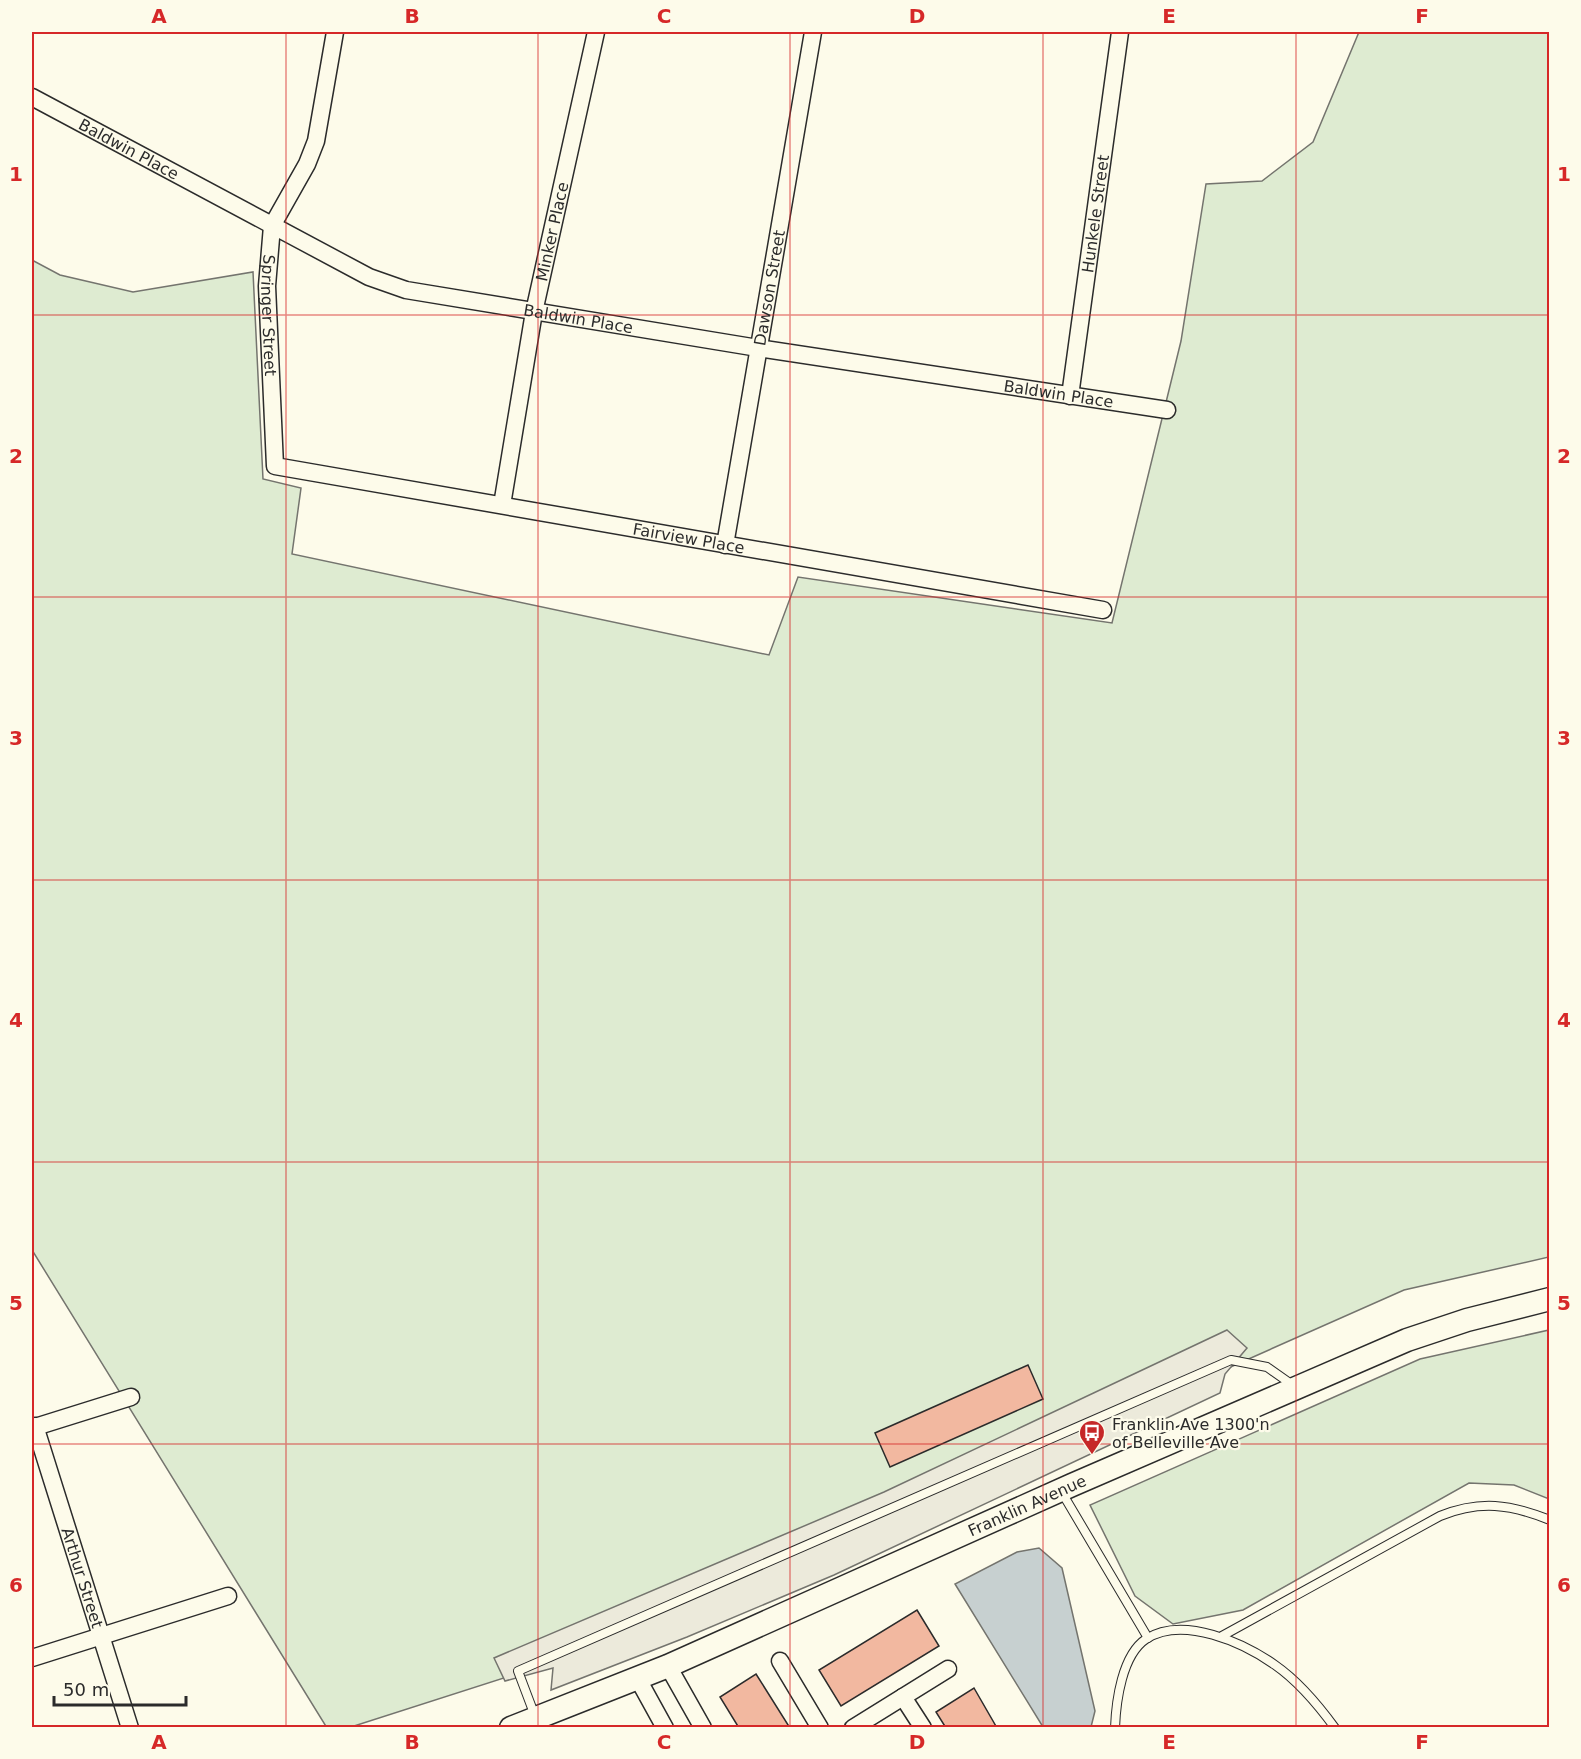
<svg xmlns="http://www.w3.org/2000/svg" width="1581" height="1759" viewBox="0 0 1581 1759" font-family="'DejaVu Sans',sans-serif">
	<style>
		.green { fill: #deebd1; stroke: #74746e; stroke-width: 1.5 }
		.parking { fill: #eceadb; stroke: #74746e; stroke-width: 1.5 }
		.water { fill: #c7d0d0; stroke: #74746e; stroke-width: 1.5 }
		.building { fill: #f2b8a0; stroke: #2b2b2b; stroke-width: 1.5 }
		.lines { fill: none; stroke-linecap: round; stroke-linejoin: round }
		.lane-casing { stroke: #2b2b2b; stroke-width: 10 }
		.street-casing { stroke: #2b2b2b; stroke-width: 19 }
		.secondary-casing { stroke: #2b2b2b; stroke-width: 25 }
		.lane { stroke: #fdfbea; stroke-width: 8 }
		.street { stroke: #fdfbea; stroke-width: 16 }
		.secondary { stroke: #fdfbea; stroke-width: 22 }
		.grid { fill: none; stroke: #d62828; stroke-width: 1.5; stroke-opacity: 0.55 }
		.labels { text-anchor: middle; stroke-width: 4.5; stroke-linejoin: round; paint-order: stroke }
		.street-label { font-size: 16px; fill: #2b2b2b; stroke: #fdfbea }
		.poi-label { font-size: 16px; fill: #2b2b2b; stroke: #fdfbea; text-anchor: start }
		.neatline { fill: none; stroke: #d62828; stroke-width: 2 }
		.grid-label { font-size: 20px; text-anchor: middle; font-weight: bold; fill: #d62828 }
	</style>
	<rect width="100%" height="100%" fill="#fdfbea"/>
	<g class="green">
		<polygon points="1359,32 1549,32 1549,1257 1404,1290 597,1648 351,1727 327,1728 32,1250 32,260 60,275 133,292 253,272 263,479 301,488 292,554 769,655 798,577 1112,623 1181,341 1206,184 1262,181 1313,142"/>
		<polygon points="1549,1330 1549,1499 1514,1485 1469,1483 1243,1610 1173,1624 1135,1596 1090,1505 1420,1359"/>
	</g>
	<polygon class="parking" points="1227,1330 1247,1348 1225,1374 1220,1393 834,1575 687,1637 551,1690 553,1668 505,1681 494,1658 884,1492"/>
	<polygon class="water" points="1039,1548 1062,1568 1095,1711 1091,1727 1043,1727 955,1584 1017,1552"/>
	<g class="building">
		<polygon points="1028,1365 1043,1399 890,1467 875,1433"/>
		<polygon points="917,1610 939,1646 841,1706 819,1670"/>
		<polygon points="756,1674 790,1728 739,1728 720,1697"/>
		<polygon points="974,1688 997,1728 946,1728 936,1712"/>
	</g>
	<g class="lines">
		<defs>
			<g id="lane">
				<polyline points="1061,1491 1148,1638"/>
				<path d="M1222 1636 1440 1516C1480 1500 1510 1504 1550 1520"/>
				<polyline points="535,1716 518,1671 1231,1360 1267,1367 1294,1386"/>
				<path d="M1115 1728C1116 1701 1122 1655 1146 1639 1183 1615 1244 1643 1275 1665 1298 1681 1319 1706 1335 1728"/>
			</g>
			<g id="street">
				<path id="s1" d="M335 32 316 141 307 164 272 226 267 286 275 466 1103 610"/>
				<path id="s2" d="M32 97 369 277 406 290 758 348 1167 410"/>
				<path id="s3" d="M1070 396 1120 32"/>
				<path id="s4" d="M502 505 534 312 596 32"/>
				<path id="s5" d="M725 545 813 32"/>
				<path id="s6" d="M35 1426 130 1728"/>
				<polyline points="32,1428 131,1397"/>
				<polyline points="32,1658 228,1596"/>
				<polyline points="780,1661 820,1728"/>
				<polyline points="668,1666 703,1728"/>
				<polyline points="638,1679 665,1728"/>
				<polyline points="903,1697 923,1728"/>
				<polyline points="853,1728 948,1669"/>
			</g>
			<g id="secondary">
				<path id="s7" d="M511 1728 668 1666 1072 1485 1407 1340 1467 1320 1550 1299"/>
			</g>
		</defs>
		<use href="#lane" class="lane-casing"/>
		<use href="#street" class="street-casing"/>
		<use href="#secondary" class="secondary-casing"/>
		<use href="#lane" class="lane"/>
		<use href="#street" class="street"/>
		<use href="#secondary" class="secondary"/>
	</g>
	<path class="grid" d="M286 32V1728M538 32V1728M790 32V1728M1043 32V1728M1296 32V1728M32 315H1550M32 597H1550M32 880H1550M32 1162H1550M32 1444H1550"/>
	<defs>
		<symbol id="bus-pin" viewBox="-11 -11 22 30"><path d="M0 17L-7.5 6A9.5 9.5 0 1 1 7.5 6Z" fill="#c62828" stroke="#fdfbea"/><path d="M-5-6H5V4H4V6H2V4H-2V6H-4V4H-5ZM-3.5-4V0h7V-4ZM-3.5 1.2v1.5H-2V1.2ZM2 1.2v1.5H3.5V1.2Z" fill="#fff"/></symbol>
	</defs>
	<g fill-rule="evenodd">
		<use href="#bus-pin" x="1077" y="1418" width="30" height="40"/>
	</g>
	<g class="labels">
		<g class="street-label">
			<text dy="6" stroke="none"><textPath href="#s2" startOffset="110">Baldwin Place</textPath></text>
			<text dy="6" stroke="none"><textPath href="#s3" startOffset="184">Hunkele Street</textPath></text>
			<text dy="6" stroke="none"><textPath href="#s4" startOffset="278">Minker Place</textPath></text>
			<text dy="6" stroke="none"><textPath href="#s5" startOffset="261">Dawson Street</textPath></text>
			<text dy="6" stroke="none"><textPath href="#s1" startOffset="296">Springer Street</textPath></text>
			<text dy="6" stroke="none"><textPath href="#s2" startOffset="596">Baldwin Place</textPath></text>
			<text dy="6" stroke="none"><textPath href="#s2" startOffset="1082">Baldwin Place</textPath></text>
			<text dy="6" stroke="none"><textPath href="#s1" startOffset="867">Fairview Place</textPath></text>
			<text dy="6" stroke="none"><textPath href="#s7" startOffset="562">Franklin Avenue</textPath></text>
			<text dy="6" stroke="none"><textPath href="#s6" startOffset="159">Arthur Street</textPath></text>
		</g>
		<g class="poi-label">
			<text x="1112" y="1430">Franklin Ave 1300'n<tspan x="1112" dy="18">of Belleville Ave</tspan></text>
		</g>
	</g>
	<rect width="1581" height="1759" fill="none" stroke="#fdfbea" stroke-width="66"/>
	<path d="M54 1696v9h132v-9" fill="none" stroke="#2b2b2b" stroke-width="3"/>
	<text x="63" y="1696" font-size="18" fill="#2b2b2b" stroke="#fdfbea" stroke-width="4.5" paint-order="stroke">50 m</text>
	<rect x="33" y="33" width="1515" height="1693" class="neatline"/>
	<g class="grid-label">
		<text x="159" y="23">A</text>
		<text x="412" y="23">B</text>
		<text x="664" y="23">C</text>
		<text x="917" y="23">D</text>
		<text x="1169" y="23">E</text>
		<text x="1422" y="23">F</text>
		<text x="16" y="181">1</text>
		<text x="1564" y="181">1</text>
		<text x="16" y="463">2</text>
		<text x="1564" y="463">2</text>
		<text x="16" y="745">3</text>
		<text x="1564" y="745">3</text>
		<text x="16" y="1027">4</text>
		<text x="1564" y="1027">4</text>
		<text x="16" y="1310">5</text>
		<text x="1564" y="1310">5</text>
		<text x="16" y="1592">6</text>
		<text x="1564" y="1592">6</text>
		<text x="159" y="1749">A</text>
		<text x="412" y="1749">B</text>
		<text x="664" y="1749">C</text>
		<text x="917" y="1749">D</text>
		<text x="1169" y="1749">E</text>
		<text x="1422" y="1749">F</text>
	</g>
</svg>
